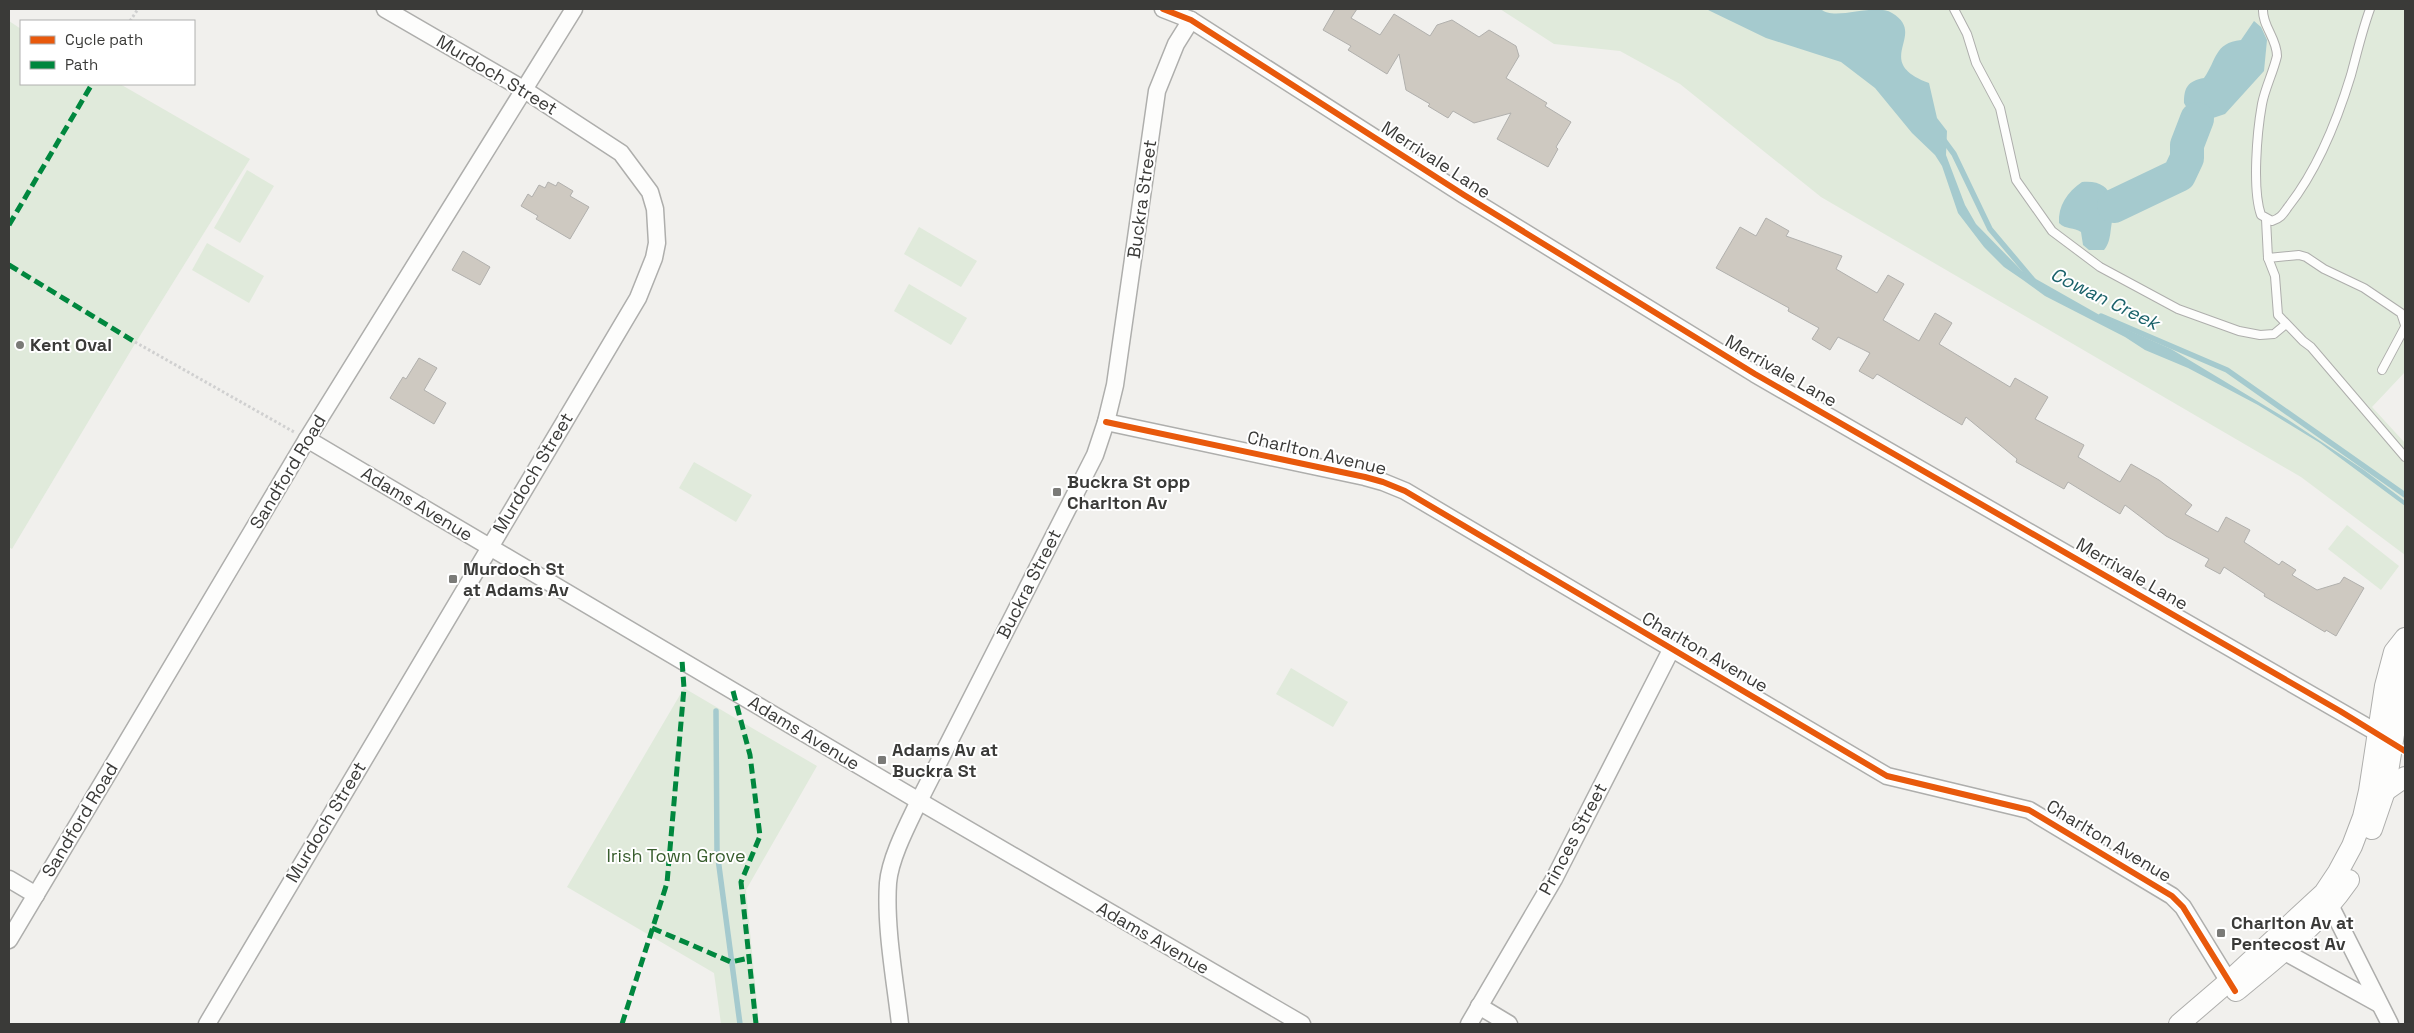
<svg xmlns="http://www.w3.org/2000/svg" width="2414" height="1033" viewBox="0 0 2414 1033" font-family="'Space Grotesk',sans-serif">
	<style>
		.green { fill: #e0eadb }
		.water { fill: #a5cace }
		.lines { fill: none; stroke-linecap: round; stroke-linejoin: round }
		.stream { stroke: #a5cace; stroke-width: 5.5 }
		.river { stroke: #a5cace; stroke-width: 34 }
		.building { fill: #cec9c1; stroke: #b1b0ad }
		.service-casing { stroke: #aeaeac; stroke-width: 10 }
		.minor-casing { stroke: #aeaeac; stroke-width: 19 }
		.tertiary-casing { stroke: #aeaeac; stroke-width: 22 }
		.path { stroke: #d0d0d0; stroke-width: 3; stroke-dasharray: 2.5 2.5; stroke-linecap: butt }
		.service { stroke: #fdfdfc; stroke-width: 8 }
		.minor { stroke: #fdfdfc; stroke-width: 16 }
		.tertiary { stroke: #fdfdfc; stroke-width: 20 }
		.quiet { stroke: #00873e; stroke-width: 5; stroke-dasharray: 10 5; stroke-linecap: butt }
		.cycleway-casing { stroke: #fff; stroke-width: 9 }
		.cycleway { stroke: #e8590c; stroke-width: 6 }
		.poi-dot { fill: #7a7a77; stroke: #fff; stroke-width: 2 }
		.labels { text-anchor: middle; stroke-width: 4; stroke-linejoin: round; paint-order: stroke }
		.street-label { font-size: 18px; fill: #3a3a38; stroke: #fff }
		.poi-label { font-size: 18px; font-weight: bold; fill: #3a3a38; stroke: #fff; text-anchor: start }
		.park-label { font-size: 18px; fill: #385d2d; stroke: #fff }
		.water-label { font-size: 19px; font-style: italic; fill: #1a626a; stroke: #fff }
	</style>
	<rect width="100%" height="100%" fill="#f1f0ed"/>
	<g class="green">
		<polygon points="1500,9 2405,9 2405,372 2372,407 2405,443 2405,555 2301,477 1821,197 1680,84 1620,51 1554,44"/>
		<polygon points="9,21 21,29 21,84 120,84 250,159 133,347 12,549 9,547"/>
		<polygon points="247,170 274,186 240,243 214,228"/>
		<polygon points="919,227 977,261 961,287 904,254"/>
		<polygon points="207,243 264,276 249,303 192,270"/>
		<polygon points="909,284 967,318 951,345 894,311"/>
		<polygon points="694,462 752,495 736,522 679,488"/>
		<polygon points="2347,525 2399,566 2381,590 2328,549"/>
		<polygon points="1291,668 1348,702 1333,727 1276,694"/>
		<polygon points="684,688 817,766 746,890 759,1024 721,1024 714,973 567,887"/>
	</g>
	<g class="water">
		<path d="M1706 9H1821C1834 22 1874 2 1892 13 1929 35 1870 61 1929 83L1937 118 1947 131 1946 155 1965 205 1976 224 2022 271 2119 326 2171 349 2287 419 2364 470 2405 501V506L2320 443 2258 405 2188 368 2145 350 2125 337 2045 296 2023 280 2004 267 1984 247 1958 213 1942 166 1935 155 1912 133 1875 88 1841 62 1766 38Z"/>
		<path d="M2254 21 2261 27 2267 40 2264 71 2225 114 2207 120 2191 115 2184 103C2184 87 2188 81 2204 78 2217 60 2214 43 2241 40Z"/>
		<path d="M2082 182C2115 179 2115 205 2111 228 2110 237 2109 244 2104 250H2089L2083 245 2081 232C2074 227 2066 230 2059 223 2058 206 2067 192 2082 182Z"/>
	</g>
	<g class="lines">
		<g class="stream">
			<polyline points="1943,139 1954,154 1990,229 2033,280"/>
			<polyline points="2101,316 2227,370 2405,495"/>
			<polyline points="716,711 717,851 740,1024"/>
		</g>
		<polyline class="river" points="2114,206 2179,175 2187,158 2187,145 2197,119"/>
	</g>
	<g class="building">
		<polygon points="1335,9 1357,9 1351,18 1380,35 1394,14 1430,36 1437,25 1452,20 1479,37 1489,30 1516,46 1519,56 1506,78 1547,103 1545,106 1571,122 1556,147 1558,149 1548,167 1497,139 1511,113 1474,123 1453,111 1448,118 1428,106 1430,104 1406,90 1399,54 1387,74 1348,50 1351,46 1323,30"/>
		<polygon points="548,182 556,186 558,182 573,191 570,196 589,207 570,239 536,219 538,216 521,206 528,194 532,197 539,185 545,188"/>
		<polygon points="1766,218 1789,231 1786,236 1842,256 1836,269 1877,293 1888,275 1904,284 1883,320 1919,341 1935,313 1952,323 1939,344 2010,387 2015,378 2048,397 2035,419 2084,445 2078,457 2120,482 2131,464 2159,480 2192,505 2185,514 2218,532 2226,517 2250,530 2244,542 2279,565 2282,561 2296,570 2292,575 2317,590 2340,583 2344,577 2364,588 2336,636 2326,630 2325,632 2264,596 2265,594 2224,567 2220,574 2205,566 2209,559 2166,536 2125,505 2120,514 2068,482 2064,489 2016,462 2017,459 1966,417 1962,425 1877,374 1873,379 1859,371 1870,353 1838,337 1830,350 1812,339 1819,328 1788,311 1789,308 1716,268 1740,227 1756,236"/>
		<polygon points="463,251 490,267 480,285 452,270"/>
		<polygon points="419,358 437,368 424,390 446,403 434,424 390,398 403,377 406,379"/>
	</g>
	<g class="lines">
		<defs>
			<g id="service">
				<polyline points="1954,9 1967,34 1976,63 2000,108 2016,180 2052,231 2100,267 2178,309 2239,331 2260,335 2274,334 2286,324"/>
				<path d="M2263 9C2262 26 2277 38 2277 56 2273 73 2265 88 2262 104 2257 132 2252 189 2261 215L2272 221C2281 218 2283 214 2288 207 2318 169 2337 121 2351 75 2357 53 2362 31 2370 9"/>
				<polyline points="2266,219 2268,258 2299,255 2306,257 2324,269 2364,288 2401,313 2405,325"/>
				<polyline points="2268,258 2275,276 2278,315 2303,341 2311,347 2405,457"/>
				<polyline points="2382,370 2405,327"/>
			</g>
			<g id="minor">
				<polyline points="1163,9 1191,20 1464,195 1755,374 2388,739"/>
				<polyline points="1106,422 1365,477 1383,482 1405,491 1887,776 2029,810 2172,896 2183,907 2234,990"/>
				<polyline points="307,439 919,801 1302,1024"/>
				<polyline points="9,879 36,895"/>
				<polyline points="2325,895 2390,1024"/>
				<polyline points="9,940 307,439 574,9"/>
				<polyline points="2285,952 2379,1004"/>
				<polyline points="1479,1006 1509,1024"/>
				<polyline points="207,1024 638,298 654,258 657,243 655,209 650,192 621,153 523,89 385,9"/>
				<path d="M900 1024C895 980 885 927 888 883 890 858 908 824 919 801L1095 455 1106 422 1115 385 1157 91 1176 44 1191 20"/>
				<polyline points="1469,1024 1554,879 1671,650"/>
			</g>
			<g id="tertiary">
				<polyline points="2385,791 2405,777"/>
				<polyline points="2372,829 2385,791 2405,665"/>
				<path d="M2236 991C2278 957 2318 925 2349 880"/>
				<polyline points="2179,1024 2228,982 2324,893 2338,872 2352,846 2363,817 2369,791 2385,686 2394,652 2405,638"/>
			</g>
		</defs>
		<use href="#service" class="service-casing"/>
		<use href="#minor" class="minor-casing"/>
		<use href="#tertiary" class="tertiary-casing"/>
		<g class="path">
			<polyline points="130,21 138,9"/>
			<polyline points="135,342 294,432"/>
		</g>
		<use href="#service" class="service"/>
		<use href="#minor" class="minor"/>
		<use href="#tertiary" class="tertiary"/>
		<g class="quiet">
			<polyline points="9,225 92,84"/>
			<polyline points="9,265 135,342"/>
			<polyline points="733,691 750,755 760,836 741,882 756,1024"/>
			<polyline points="652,928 731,962 749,958"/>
			<polyline points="622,1024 667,883 684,688 682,660"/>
		</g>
		<defs>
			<g id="cycleway">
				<polyline points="1163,9 1191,20 1464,195 1755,374 2340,711 2405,751"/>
				<polyline points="1106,422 1365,477 1383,482 1405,491 1887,776 2029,810 2172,896 2183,907 2235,991"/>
			</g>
		</defs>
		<use href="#cycleway" class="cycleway-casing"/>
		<use href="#cycleway" class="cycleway"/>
	</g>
	<g class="poi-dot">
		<circle cx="20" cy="345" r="5"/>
		<rect x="1052" y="487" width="10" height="10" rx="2.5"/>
		<rect x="448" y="574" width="10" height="10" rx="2.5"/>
		<rect x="877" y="755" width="10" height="10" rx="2.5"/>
		<rect x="2216" y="928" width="10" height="10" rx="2.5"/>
	</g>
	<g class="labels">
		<g class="street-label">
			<text transform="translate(497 75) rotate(31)" y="6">Murdoch Street</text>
			<text transform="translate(1436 160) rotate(33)" y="6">Merrivale Lane</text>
			<text transform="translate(1142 199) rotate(-82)" y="6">Buckra Street</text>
			<text transform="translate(1781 371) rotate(30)" y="6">Merrivale Lane</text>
			<text transform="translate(1317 453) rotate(13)" y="6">Charlton Avenue</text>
			<text transform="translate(288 472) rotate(-59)" y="6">Sandford Road</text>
			<text transform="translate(533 473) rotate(-59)" y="6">Murdoch Street</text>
			<text transform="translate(417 504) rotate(31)" y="6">Adams Avenue</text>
			<text transform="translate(2132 574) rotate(30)" y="6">Merrivale Lane</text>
			<text transform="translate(1029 584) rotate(-63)" y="6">Buckra Street</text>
			<text transform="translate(1705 652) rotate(30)" y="6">Charlton Avenue</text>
			<text transform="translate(804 733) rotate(31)" y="6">Adams Avenue</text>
			<text transform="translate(80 820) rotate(-59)" y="6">Sandford Road</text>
			<text transform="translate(326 822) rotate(-59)" y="6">Murdoch Street</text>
			<text transform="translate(1573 839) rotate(-62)" y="6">Princes Street</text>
			<text transform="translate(2109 841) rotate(31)" y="6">Charlton Avenue</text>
			<text transform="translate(1153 938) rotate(30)" y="6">Adams Avenue</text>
		</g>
		<g class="poi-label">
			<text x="30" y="351">Kent Oval</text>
			<text x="1067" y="488">Buckra St opp<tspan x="1067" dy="21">Charlton Av</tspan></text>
			<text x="463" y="575">Murdoch St<tspan x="463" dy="21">at Adams Av</tspan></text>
			<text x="892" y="756">Adams Av at<tspan x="892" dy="21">Buckra St</tspan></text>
			<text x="2231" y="929">Charlton Av at<tspan x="2231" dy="21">Pentecost Av</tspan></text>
		</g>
		<g class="park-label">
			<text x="676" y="862">Irish Town Grove</text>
		</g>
		<g class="water-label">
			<text transform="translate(2105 298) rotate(26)" y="7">Cowan Creek</text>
		</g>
	</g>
	<rect width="2414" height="1033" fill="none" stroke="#3a3a38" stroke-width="20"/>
	<rect x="20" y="20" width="175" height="65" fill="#ffffff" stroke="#b0b0af"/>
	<rect x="30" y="36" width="25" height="8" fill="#e8590c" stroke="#b0b0af"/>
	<text x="65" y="45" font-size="15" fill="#3a3a38">Cycle path</text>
	<rect x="30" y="61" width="25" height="8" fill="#00873e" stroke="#b0b0af"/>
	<text x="65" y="70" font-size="15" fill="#3a3a38">Path</text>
</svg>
